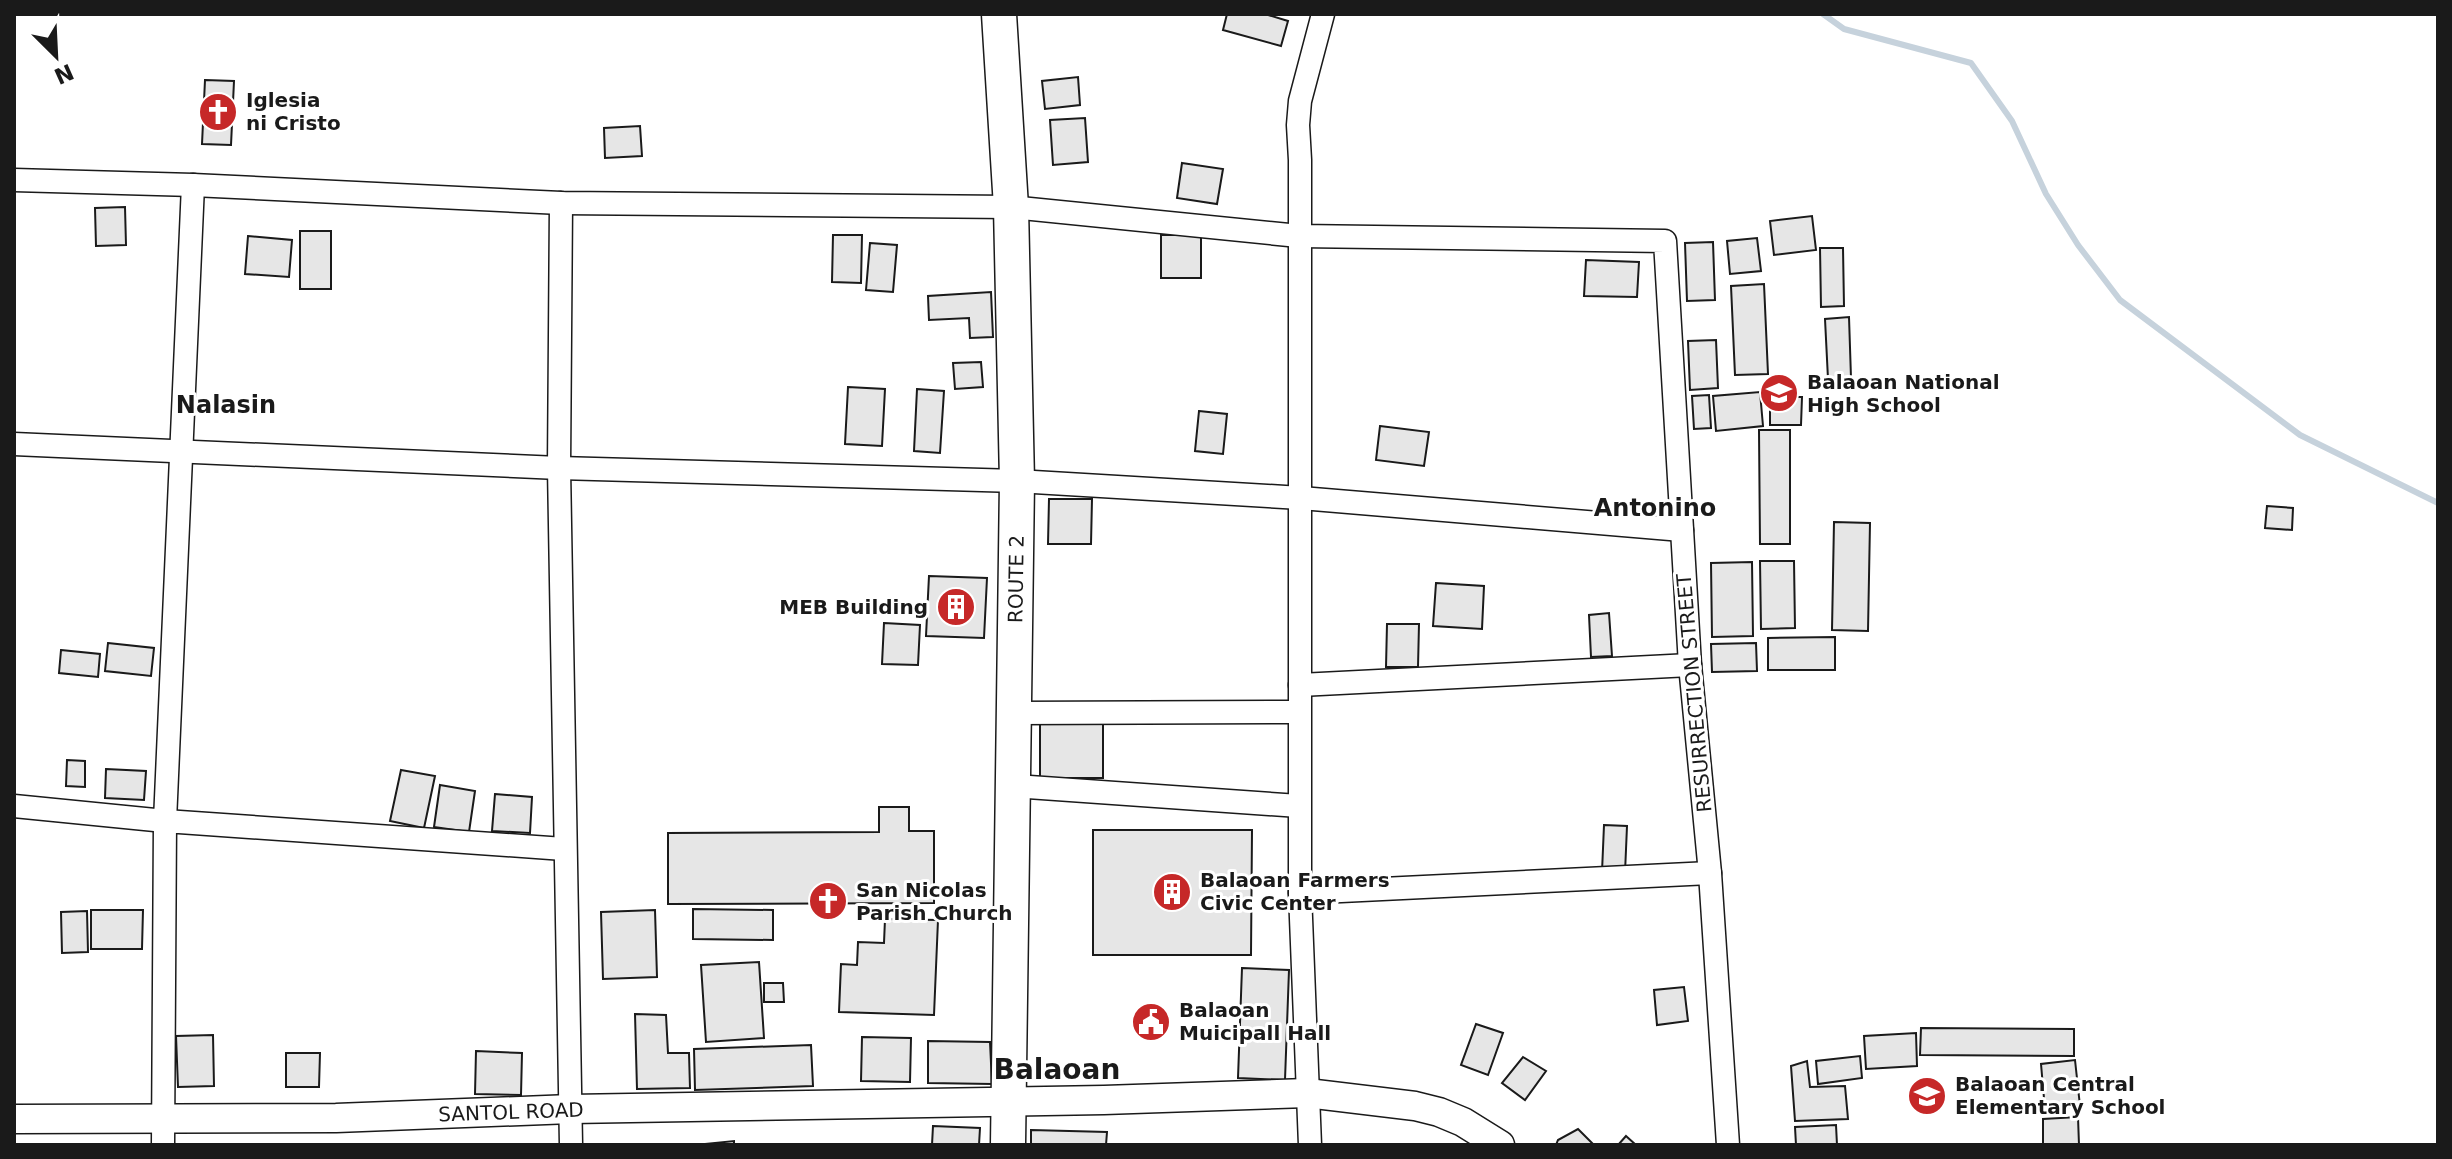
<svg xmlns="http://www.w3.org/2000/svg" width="2452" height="1159" viewBox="0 0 2452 1159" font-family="'DejaVu Sans',sans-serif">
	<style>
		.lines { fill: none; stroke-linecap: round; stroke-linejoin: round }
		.stream { stroke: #c6d2dc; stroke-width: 6 }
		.building { fill: #e6e6e6; stroke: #1a1a1a; stroke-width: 2 }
		.minor-casing { stroke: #1a1a1a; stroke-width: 25 }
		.major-casing { stroke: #1a1a1a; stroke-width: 31 }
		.highway-casing { stroke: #1a1a1a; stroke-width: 37 }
		.minor { stroke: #fff; stroke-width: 22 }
		.major { stroke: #fff; stroke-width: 28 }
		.highway { stroke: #fff; stroke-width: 34 }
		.labels { text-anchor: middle; stroke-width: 6; stroke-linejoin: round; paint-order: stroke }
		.poi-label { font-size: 20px; font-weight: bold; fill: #1a1a1a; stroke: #fff; text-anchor: start }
		.street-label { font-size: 20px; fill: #1a1a1a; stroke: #fff }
		.quarter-label { font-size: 24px; font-weight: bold; fill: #1a1a1a; stroke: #fff }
		.district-label { font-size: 28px; font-weight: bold; fill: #1a1a1a; stroke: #fff }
	</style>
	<rect width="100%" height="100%" fill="#fff"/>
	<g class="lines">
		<polyline class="stream" points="1823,14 1844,29 1971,63 2012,121 2046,194 2078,245 2120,300 2300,435 2438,503"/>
	</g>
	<g class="building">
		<polygon points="1227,14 1265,14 1288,21 1281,46 1223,30"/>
		<polygon points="1078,77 1080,105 1045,109 1042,81"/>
		<polygon points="205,80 234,81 231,145 202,144"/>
		<polygon points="1085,118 1088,162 1053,165 1050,120"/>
		<polygon points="640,126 642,156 605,158 604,128"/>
		<polygon points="1182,163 1223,169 1217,204 1177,198"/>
		<polygon points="125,207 126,245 96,246 95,208"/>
		<polygon points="1812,216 1816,250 1774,255 1770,221"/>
		<rect x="300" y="231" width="31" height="58"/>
		<polygon points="833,235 862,235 861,283 832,282"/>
		<rect x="1161" y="235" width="40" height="43"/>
		<polygon points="248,236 292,240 289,277 245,274"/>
		<polygon points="1757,238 1761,271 1730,274 1727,241"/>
		<polygon points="1713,242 1715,300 1687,301 1685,243"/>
		<polygon points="870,243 897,245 893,292 866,290"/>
		<polygon points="1820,248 1843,248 1844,306 1821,307"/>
		<polygon points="1586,260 1639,262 1637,297 1584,296"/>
		<polygon points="1764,284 1768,374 1735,375 1731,286"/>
		<polygon points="991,292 993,337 970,338 969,318 929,320 928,296"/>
		<polygon points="1849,317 1851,378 1828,379 1825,319"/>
		<polygon points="1716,340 1718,388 1690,390 1688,341"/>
		<polygon points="981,362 983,387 955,389 953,363"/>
		<polygon points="848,387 885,389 882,446 845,444"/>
		<polygon points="917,389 944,391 940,453 914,451"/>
		<polygon points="1760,392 1763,426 1716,431 1713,396"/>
		<polygon points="1709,395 1711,428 1694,429 1692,396"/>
		<polygon points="1770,397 1802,397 1801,425 1770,425"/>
		<polygon points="1199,411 1227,414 1223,454 1195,451"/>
		<polygon points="1380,426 1429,432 1424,466 1376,460"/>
		<polygon points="1759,430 1790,430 1790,544 1760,544"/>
		<polygon points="1049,499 1092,499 1091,544 1048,544"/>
		<polygon points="2267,506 2293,508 2292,530 2265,528"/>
		<polygon points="1834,522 1870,523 1868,631 1832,630"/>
		<polygon points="1760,561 1794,561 1795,628 1761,629"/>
		<polygon points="1752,562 1753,636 1712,637 1711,563"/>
		<polygon points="929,576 987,578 984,638 926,636"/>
		<polygon points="1436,583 1484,586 1482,629 1433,626"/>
		<polygon points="1609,613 1612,656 1591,657 1589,615"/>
		<polygon points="884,623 920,625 918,665 882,664"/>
		<polygon points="1387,624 1419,624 1418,667 1386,667"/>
		<polygon points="1835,637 1835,670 1768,670 1768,638"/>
		<polygon points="108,643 154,648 151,676 105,671"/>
		<polygon points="1756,643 1757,671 1712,672 1711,644"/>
		<polygon points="61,650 100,654 98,677 59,673"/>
		<rect x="1040" y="721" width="63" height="57"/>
		<polygon points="67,760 85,761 85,787 66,786"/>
		<polygon points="106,769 146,771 144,800 105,798"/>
		<polygon points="401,770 435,776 424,828 390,821"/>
		<polygon points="440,785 475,791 469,832 434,827"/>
		<polygon points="495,794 532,797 530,833 492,831"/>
		<polygon points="879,807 909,807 909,831 934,831 934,903 668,904 668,833 879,832"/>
		<polygon points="1604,825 1627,826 1625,873 1602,872"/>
		<polygon points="1093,830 1252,830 1251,955 1093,955"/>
		<polygon points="693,909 773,910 773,940 693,939"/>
		<polygon points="91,910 143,910 142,949 91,949"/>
		<polygon points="655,910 657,977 603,979 601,912"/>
		<polygon points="87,911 88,952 62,953 61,912"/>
		<polygon points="885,919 938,920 934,1015 839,1012 841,964 857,965 858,942 884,943"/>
		<polygon points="759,962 764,1038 706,1042 701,965"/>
		<polygon points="1242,968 1289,970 1285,1080 1238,1078"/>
		<polygon points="764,983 783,983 784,1002 764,1002"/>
		<polygon points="1684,987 1688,1021 1657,1025 1654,990"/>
		<polygon points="635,1014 666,1015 668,1053 689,1053 690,1088 637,1089"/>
		<polygon points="1476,1024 1503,1033 1488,1075 1461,1065"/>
		<polygon points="1921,1028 2074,1029 2074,1056 1920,1055"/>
		<polygon points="1916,1033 1917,1066 1866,1069 1864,1036"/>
		<polygon points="213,1035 214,1086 178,1087 176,1036"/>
		<polygon points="862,1037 911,1038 910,1082 861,1081"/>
		<polygon points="928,1041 990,1042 992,1084 928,1083"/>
		<polygon points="811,1045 813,1086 695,1090 694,1049"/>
		<polygon points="476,1051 522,1053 521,1095 475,1094"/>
		<polygon points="286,1053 320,1053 319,1087 286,1087"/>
		<polygon points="1860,1056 1862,1078 1818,1084 1816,1061"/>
		<polygon points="1523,1057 1546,1071 1525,1100 1502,1083"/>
		<polygon points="2075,1060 2080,1106 2045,1110 2041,1064"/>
		<polygon points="1807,1061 1810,1087 1845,1086 1848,1119 1795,1121 1791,1066"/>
		<polygon points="2078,1117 2079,1145 2043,1145 2043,1119"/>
		<polygon points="1836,1125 1837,1145 1796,1145 1795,1127"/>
		<polygon points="933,1126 980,1128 979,1145 932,1145"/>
		<polygon points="1578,1129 1594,1145 1556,1145 1558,1140"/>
		<polygon points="1031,1130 1107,1132 1106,1145 1031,1145"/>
		<polygon points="1626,1136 1636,1145 1618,1145"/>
		<polygon points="734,1141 734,1145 695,1145"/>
	</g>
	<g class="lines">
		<defs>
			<g id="minor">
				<polyline points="14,180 193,185 561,203 1011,207 1299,236 1665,241 1690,665 1710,873 1728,1145"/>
				<polyline points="561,203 559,468 571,1145"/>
				<polyline points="14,444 559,468 1017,481 1301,498 1682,530"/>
				<polyline points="1300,685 1690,665"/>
				<polyline points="1015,713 1299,712"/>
				<polyline points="1014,786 1299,806"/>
				<polyline points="14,806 165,821 193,185"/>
				<polyline points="1300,893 1710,873"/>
				<polyline points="163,1145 165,821 564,849"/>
				<polyline points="1310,1145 1300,893 1300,160 1298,125 1300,101 1323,14"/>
			</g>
			<polyline id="major" points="14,1119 336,1118 571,1109 1104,1100 1307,1093 1415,1106 1439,1112 1463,1122 1500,1145"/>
			<polyline id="highway" points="999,14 1011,207 1017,481 1008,1145"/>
		</defs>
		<use href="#minor" class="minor-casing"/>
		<use href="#major" class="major-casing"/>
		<use href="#highway" class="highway-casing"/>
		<use href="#minor" class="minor"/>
		<use href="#major" class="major"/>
		<use href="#highway" class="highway"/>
	</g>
	<defs>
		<symbol id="church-disc" viewBox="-11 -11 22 22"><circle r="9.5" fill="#c62828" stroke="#fff"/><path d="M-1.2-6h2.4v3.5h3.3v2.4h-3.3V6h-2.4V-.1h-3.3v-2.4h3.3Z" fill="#fff"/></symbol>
		<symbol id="school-disc" viewBox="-11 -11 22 22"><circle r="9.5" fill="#c62828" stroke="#fff"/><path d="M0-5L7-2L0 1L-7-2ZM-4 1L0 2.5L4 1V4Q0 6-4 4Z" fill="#fff"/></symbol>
		<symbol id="building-disc" viewBox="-11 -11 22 22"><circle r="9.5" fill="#c62828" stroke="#fff"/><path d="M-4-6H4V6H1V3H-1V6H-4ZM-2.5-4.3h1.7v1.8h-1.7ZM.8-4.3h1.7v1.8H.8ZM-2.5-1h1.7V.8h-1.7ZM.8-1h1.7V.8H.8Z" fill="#fff"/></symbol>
		<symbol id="civic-disc" viewBox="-11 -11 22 22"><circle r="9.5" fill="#c62828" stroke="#fff"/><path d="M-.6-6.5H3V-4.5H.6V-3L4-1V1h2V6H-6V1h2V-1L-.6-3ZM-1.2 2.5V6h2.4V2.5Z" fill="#fff"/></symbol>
	</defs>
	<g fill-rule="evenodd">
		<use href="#church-disc" x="196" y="90" width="44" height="44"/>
		<use href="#school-disc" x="1757" y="371" width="44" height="44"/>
		<use href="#building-disc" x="934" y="585" width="44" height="44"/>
		<use href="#building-disc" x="1150" y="870" width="44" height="44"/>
		<use href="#church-disc" x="806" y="879" width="44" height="44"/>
		<use href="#civic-disc" x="1129" y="1000" width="44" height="44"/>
		<use href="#school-disc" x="1905" y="1074" width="44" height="44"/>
	</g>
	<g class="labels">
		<g class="poi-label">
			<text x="246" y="107">Iglesia<tspan x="246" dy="23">ni Cristo</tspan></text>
			<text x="1807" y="389">Balaoan National<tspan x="1807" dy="23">High School</tspan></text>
			<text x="928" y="614" text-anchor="end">MEB Building</text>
			<text x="1200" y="887">Balaoan Farmers<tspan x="1200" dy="23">Civic Center</tspan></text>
			<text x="856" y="897">San Nicolas<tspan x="856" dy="23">Parish Church</tspan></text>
			<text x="1179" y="1017">Balaoan<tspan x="1179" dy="23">Muicipall Hall</tspan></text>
			<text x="1955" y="1091">Balaoan Central<tspan x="1955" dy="23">Elementary School</tspan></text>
		</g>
		<g class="street-label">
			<text transform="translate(1016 579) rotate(-89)" y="7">ROUTE 2</text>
			<text transform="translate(1694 693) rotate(-95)" y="7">RESURRECTION STREET</text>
			<text transform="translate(511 1112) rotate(-2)" y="7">SANTOL ROAD</text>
		</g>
		<g class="quarter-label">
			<text x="226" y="413">Nalasin</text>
			<text x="1655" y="516">Antonino</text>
		</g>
		<g class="district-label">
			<text x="1057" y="1079">Balaoan</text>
		</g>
	</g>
	<rect width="2452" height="1159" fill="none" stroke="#1a1a1a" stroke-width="32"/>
	<g transform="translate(56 56) rotate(156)" stroke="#ffffff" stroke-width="6" paint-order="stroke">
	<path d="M0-6L14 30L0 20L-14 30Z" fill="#1a1a1a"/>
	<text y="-12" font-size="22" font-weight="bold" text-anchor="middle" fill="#1a1a1a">N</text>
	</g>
</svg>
